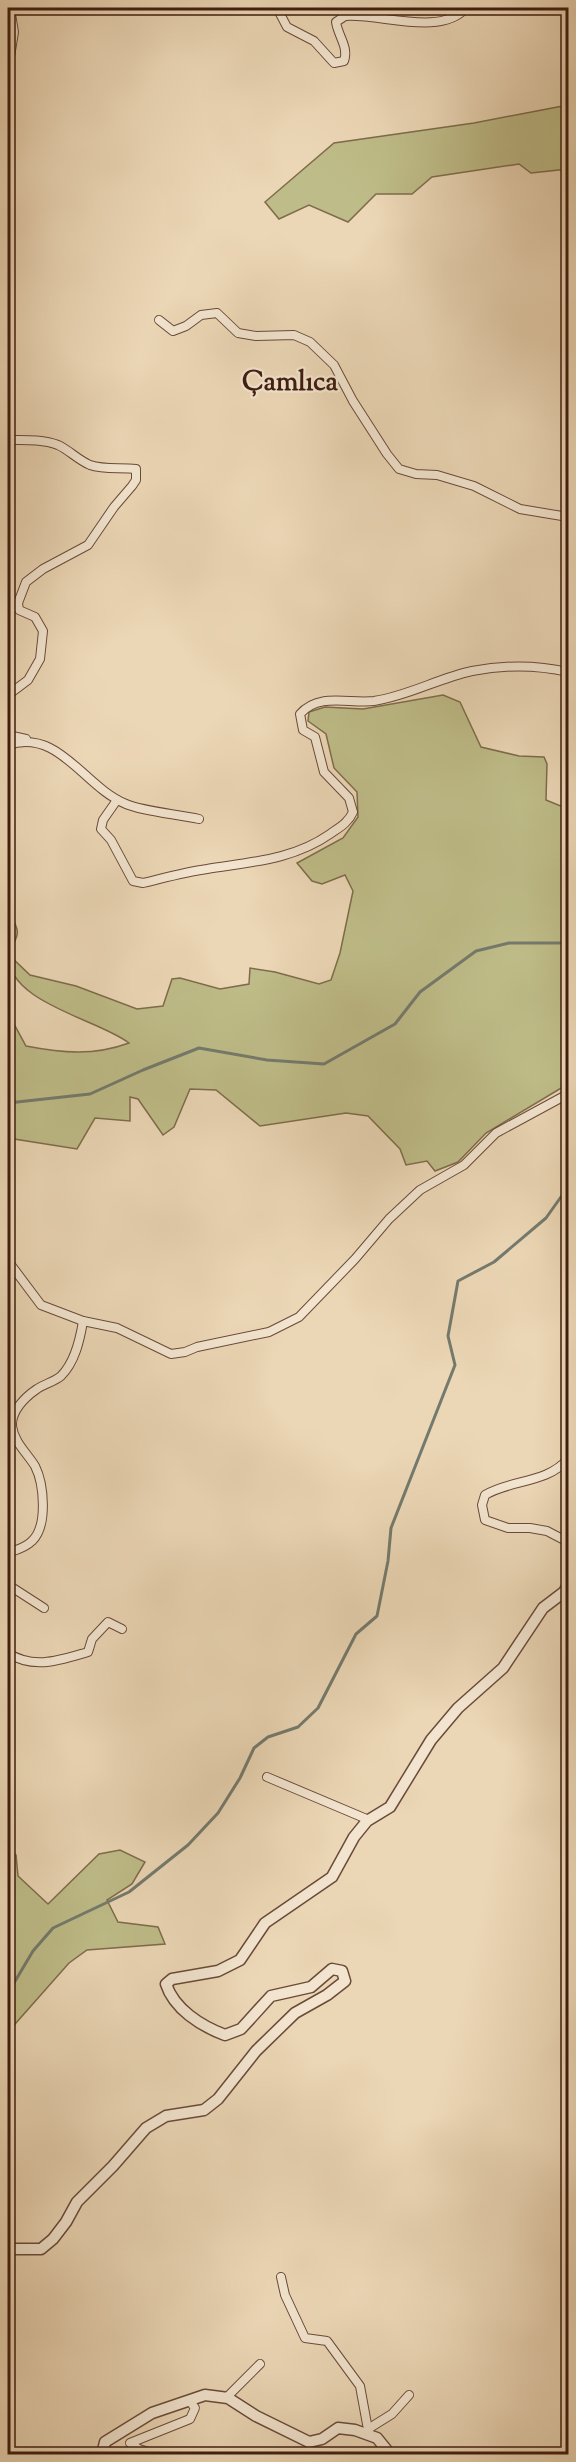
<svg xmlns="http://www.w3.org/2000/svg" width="576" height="2462" viewBox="0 0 576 2462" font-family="'Sorts Mill Goudy',serif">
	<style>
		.green { fill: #bebc88; stroke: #7e6c4c; stroke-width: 1.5 }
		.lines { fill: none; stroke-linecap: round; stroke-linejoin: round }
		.stream { stroke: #747a6d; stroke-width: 3 }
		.minor-casing { stroke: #6a4a38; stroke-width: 10 }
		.tertiary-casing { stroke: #6a4a38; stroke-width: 13 }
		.minor { stroke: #f2e4cf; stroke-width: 8 }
		.tertiary { stroke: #f2e4cf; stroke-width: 10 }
		.labels { text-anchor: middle; stroke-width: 4.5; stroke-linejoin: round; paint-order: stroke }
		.district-label { font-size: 27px; font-weight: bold; fill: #3f1c0f; stroke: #f2e4cf }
	</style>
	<rect width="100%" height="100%" fill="#ebd6b5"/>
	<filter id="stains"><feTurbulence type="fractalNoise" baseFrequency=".00333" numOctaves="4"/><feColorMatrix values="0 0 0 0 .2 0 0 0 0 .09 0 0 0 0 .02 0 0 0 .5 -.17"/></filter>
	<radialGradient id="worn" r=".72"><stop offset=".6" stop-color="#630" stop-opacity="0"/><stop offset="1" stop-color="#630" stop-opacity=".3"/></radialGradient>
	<g class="green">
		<polygon points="568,105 568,169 531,173 519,164 432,177 412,194 376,194 348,222 309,205 279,219 265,202 334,143 474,123"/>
		<path d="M443 695 460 702 481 747 519 756 544 757 547 764 546 800 568 809V1084L486 1133 458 1162 435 1171 427 1161 406 1165 400 1149 368 1116 346 1113 260 1126 216 1090 190 1089 174 1127 163 1135 138 1099 130 1097V1121L95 1118 77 1149 8 1138V1023L14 1024 26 1046C62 1053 94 1056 129 1043 98 1019 7 1003 8 954L30 975 76 986 137 1009 163 1006 172 979 180 978 220 989 249 984 250 968 275 972 319 984 331 980 340 953 353 891 345 875 322 884 312 881 297 863 343 838 358 817 357 792 334 768 326 734 308 721 309 712 325 707 363 709Z"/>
		<path d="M8 910C19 930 22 933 8 952Z"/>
		<polygon points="8,1849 16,1855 18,1876 48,1904 99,1854 120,1850 145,1862 132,1884 107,1900 118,1922 158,1927 165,1944 87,1950 69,1963 8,2032"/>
	</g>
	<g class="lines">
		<g class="stream">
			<polyline points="8,1103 90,1094 143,1070 199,1048 267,1060 324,1064 395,1024 420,992 476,951 509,943 568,943"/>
			<polyline points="8,1993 33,1951 53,1928 129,1892 188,1845 218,1813 240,1778 254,1748 268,1737 298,1727 318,1708 356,1634 377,1616 388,1561 391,1528 455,1365 448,1336 458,1281 494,1262 546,1218 568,1187"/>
		</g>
		<defs>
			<g id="minor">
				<polyline points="207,8 209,10"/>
				<path d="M277 8 287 27 314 41 334 63 344 61C349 47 338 36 336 22L345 16C380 13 440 37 466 8"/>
				<polyline points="8,69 14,32 10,8"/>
				<polyline points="159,320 173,331 186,326 201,315 217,313 238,333 256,336 294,335 310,342 334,365 353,401 387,454 399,469 416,474 437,475 474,486 520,509 568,517"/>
				<path d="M8 440C24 440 43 439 58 445 69 450 78 460 90 465 104 470 121 467 136 469V480L132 486 114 507 88 545 43 569 26 582 18 603 19 610 35 617 43 631 40 659 28 680 8 695"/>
				<polyline points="8,735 26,739"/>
				<path d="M8 745C59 728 84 787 126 804 145 812 178 814 199 819"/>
				<path d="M117 800 103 820 101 829 111 840 133 881 143 883C164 878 185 872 207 869 250 862 293 860 330 834 340 827 348 823 353 812L349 798 324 772 315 737 303 730 300 714C319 692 349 704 374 701 408 696 439 678 472 671 503 665 538 665 568 672"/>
				<polyline points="8,1261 41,1305 83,1321 117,1328 171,1354 185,1352 197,1347 269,1332 299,1317 355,1259 389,1219 420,1190 464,1165 496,1133 568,1094"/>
				<path d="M568 1459C546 1484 512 1479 485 1495L482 1505 485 1520 508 1528H530L547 1531 568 1542"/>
				<path d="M8 1553C16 1550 25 1548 32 1541 48 1526 44 1484 35 1466 27 1453 14 1442 12 1426 11 1411 25 1397 37 1389 44 1384 54 1382 61 1376 75 1362 80 1340 83 1321"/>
				<polyline points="8,1588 13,1588 44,1608"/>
				<path d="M8 1653C34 1670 60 1660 88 1652L92 1639 108 1622 122 1629"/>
				<polyline points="267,1777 369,1820"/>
				<polyline points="281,2277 285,2295 305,2338 327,2341 360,2386 369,2435"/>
				<polyline points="226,2398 260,2364"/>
				<polyline points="368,2429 392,2414 409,2395"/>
				<polyline points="155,2454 139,2449 130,2443 190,2419 195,2408 189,2400"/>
			</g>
			<g id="tertiary">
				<path d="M8 2249H41L53 2239 66 2222 77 2202 113 2166 146 2128 166 2116 204 2110 218 2099 256 2051 295 2013 327 1995 345 1981 342 1971 332 1969 311 1987 271 1996 241 2029 225 2035C201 2026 174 2009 166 1984L172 1979 218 1971 240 1960 265 1923 332 1877 354 1837 367 1821 390 1807 431 1740 458 1708 503 1668 543 1608 564 1592 568 1585"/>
				<polyline points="102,2454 105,2442 152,2413 205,2395 228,2398 256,2416 309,2442 322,2439 338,2428 355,2430 377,2438 390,2454"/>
			</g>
		</defs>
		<use href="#minor" class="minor-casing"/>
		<use href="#tertiary" class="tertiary-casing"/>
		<use href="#minor" class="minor"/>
		<use href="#tertiary" class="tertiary"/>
	</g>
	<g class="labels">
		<g class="district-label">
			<text x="290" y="390">Çamlıca</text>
		</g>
	</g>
	<rect width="576" height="2462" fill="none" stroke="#ebd6b5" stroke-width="30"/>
	<rect x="9" y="9" width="558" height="2444" fill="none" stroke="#3f1c0f" stroke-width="3"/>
	<rect x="15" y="15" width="546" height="2432" fill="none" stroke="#3f1c0f" stroke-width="1.5"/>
	<rect width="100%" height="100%" filter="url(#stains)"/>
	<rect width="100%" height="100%" fill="url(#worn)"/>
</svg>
